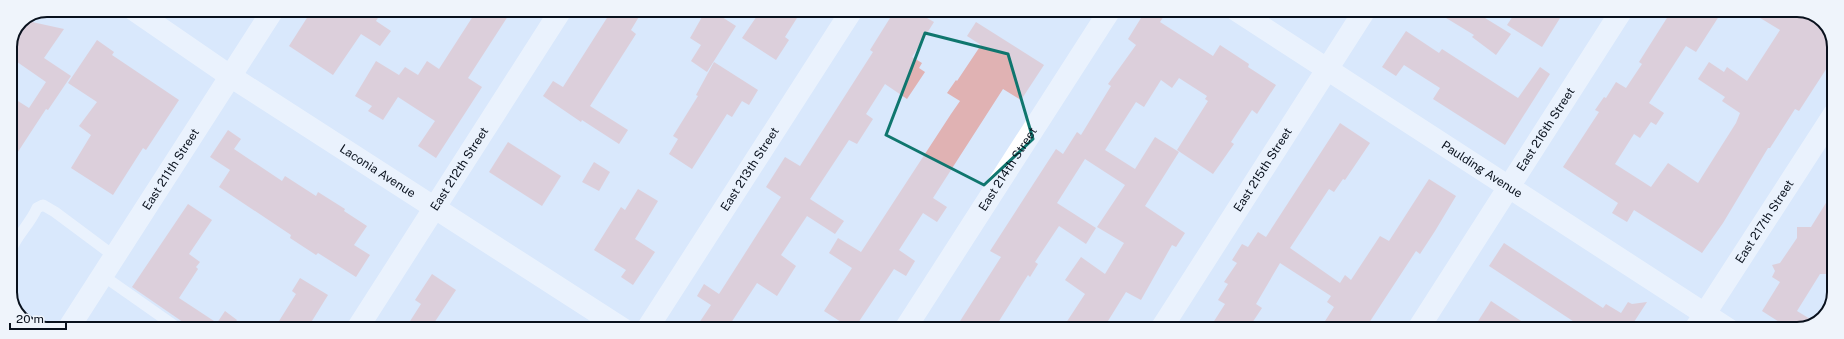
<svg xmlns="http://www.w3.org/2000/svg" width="1844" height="339" viewBox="0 0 1844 339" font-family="'Public Sans',sans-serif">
<rect width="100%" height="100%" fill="#d9e8fc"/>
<g fill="#e0b2b3">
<path d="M312 10H383L376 21 391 31 380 46 361 34 333 75 289 46Z"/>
<path d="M477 10H512L468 78 482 87 436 158 418 146 435 121 398 97 383 120 368 111 372 106 355 96 376 61 399 75 405 67 418 75 427 61 439 69Z"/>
<path d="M612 10H643L631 30 636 34 590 106 628 130 619 144 582 120 581 122 543 96 553 81 563 87Z"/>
<path d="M706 10H711L736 26 707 72 691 61 701 45 690 38Z"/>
<path d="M761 10H802L785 37 789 40 776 60 742 38Z"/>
<path d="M895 10H932L927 18 934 22 912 57 922 63 919 68 925 72 907 99 885 84 866 114 873 119 857 144 849 140 810 199 844 221 835 234 807 216 781 255 796 266 777 296 757 283 727 329H695L711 305 697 296 704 284 719 294 781 197 766 187 785 157 800 166 873 52 870 50Z"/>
<path d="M1146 10H1168L1160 22 1213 56 1220 45 1249 64 1248 67 1276 85 1257 114 1252 110 1231 142 1234 144 1213 174 1177 150 1208 101 1205 99 1207 96 1179 78 1172 88 1161 80 1144 107 1136 102 1105 150 1135 169 1155 137 1179 152 1145 206 1185 233 1176 247 1172 245 1141 300 1126 292 1103 329H1062L1085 294 1065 280 1081 257 1105 274 1124 243 1097 227 1125 185 1085 159 1057 203 1096 228 1086 244 1059 226 1035 262 1038 264 1030 277 1028 275 994 329H955L1001 257 990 251 1056 149 1063 154 1077 132 1081 135 1111 86 1108 84 1136 45 1128 39Z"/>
<path d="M1433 10H1472L1511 34 1496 55 1472 37 1474 35Z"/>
<path d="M1517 10H1565L1542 47 1507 25Z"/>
<path d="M1672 10H1723L1696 52 1686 46 1649 103 1664 113 1656 125 1651 122 1640 138 1634 134 1615 164 1651 187 1668 163 1698 183 1736 123 1740 113 1722 101 1725 97 1698 79 1709 62 1724 72 1727 67 1747 81 1780 30 1747 10H1802L1823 21 1834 43V57L1799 111 1795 109 1770 148H1768L1723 223 1702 253 1634 210 1627 222 1612 213 1618 203 1563 167 1599 112 1595 110 1604 97 1606 98 1616 82 1626 88 1642 64 1639 62Z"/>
<path d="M23 20 64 29 44 58 71 76 48 110 46 109 10 164V96L29 108 46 82 10 57V48L21 21Z"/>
<path d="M976 22 1044 65 1021 100 1003 89 933 198 947 207 937 222 923 213 899 250 915 261 906 276 894 269 854 329H852L824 311 852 268 829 253 838 238 861 252 951 114 960 101 947 93 956 80 957 81 981 45 967 36Z"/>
<path d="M1406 31 1439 53 1442 49 1518 98 1540 67 1550 74 1505 145 1433 99 1440 88 1404 65 1396 76 1382 67Z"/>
<path d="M97 40 114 52 112 55 179 100 146 150 143 148 113 195 71 168 91 135 79 126 97 102 68 83Z"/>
<path d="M714 62 758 90 749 105 742 101 732 117 727 114 692 169 669 154 678 139 673 136 698 96 696 95Z"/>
<path d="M1340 123 1370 143 1345 180 1343 179 1334 192 1329 189 1290 248 1340 283 1345 275 1351 280 1380 236 1389 241 1429 179 1456 196 1435 231 1420 254 1416 251 1365 329H1320L1334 307 1327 302 1331 296 1280 263 1256 304 1262 308 1248 329H1209L1225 304 1218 300 1228 284 1224 282 1237 263 1232 260 1242 244 1248 247 1258 232 1266 237Z"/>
<path d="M228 130 241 139 234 149 282 181 285 176 316 196 318 192 345 209 344 211 367 226 354 245 370 255 356 277 318 253 316 255 290 238 291 235 219 187 230 170 210 157Z"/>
<path d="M508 142 561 176 542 206 489 172Z"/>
<path d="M594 162 610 172 599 191 582 182Z"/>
<path d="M638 189 658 201 635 239 655 252 633 285 621 277 626 270 594 250 621 207 625 210Z"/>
<path d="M1834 190V274H1820L1797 311 1815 322 1797 329H1790L1762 311 1780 282 1772 277 1775 271 1772 265 1780 263 1797 238V227H1811Z"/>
<path d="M188 204 212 220 189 254 200 262 196 267 198 269 179 298 217 323 225 311 237 320 231 329H193L132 287Z"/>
<path d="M1504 243 1603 308 1606 304 1621 313 1628 302 1632 304 1647 302 1634 322 1645 329H1585L1489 266Z"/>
<path d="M432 274 456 290 430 329H405L421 304 415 300Z"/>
<path d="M300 278 328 295 307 329H274L296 294 292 291Z"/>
<path d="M1491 301 1533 329H1473Z"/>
</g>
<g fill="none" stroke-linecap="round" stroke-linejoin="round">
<g stroke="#fff" stroke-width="11">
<path d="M10 252C17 235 30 224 37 208L43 205 55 212 114 256"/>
<path d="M102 275 179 329"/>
</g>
<g stroke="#fff" stroke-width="22">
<path id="s1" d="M1236 10 1728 329"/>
<path id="s2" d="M68 329 273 10"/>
<path id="s3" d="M357 329 561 10"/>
<path id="s4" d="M647 329 852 10"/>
<path id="s5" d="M905 329 1110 10"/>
<path id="s6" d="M1161 329 1365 10"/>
<path id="s7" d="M1418 329 1622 10"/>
<path id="s8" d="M1695 329 1834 114"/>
</g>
<path stroke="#fff" stroke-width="22" id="s9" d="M134 10 230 76 623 329"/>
</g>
<path d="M0 0H1844V339H0ZM925 33 1008 54 1033 139 984 185 886 135Z" fill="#d9e8fc" fill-opacity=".55" fill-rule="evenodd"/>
<path fill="none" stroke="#0f766e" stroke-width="3" stroke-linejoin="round" d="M925 33 1008 54 1033 139 984 185 886 135Z"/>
<g text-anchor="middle" stroke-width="4" stroke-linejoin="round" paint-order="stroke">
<g font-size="12" fill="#09111d" stroke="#eff4fb">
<text dy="4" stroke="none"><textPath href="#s7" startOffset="237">East 216th Street</textPath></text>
<text dy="4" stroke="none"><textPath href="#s2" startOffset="190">East 211th Street</textPath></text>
<text dy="4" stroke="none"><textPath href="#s4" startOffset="190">East 213th Street</textPath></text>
<text dy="4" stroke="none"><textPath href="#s3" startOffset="190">East 212th Street</textPath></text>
<text dy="4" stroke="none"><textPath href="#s5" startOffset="190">East 214th Street</textPath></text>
<text dy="4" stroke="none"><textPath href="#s6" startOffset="189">East 215th Street</textPath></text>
<text dy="4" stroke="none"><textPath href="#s1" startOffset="293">Paulding Avenue</textPath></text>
<text dy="4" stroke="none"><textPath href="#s9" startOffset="292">Laconia Avenue</textPath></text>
<text dy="4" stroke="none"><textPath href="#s8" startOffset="128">East 217th Street</textPath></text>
</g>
</g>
<path d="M0 0H1844V339H0ZM47 17H1797A30 30 0 0 1 1827 47V292A30 30 0 0 1 1797 322H47A30 30 0 0 1 17 292V47A30 30 0 0 1 47 17Z" fill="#eff4fb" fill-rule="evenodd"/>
<path fill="none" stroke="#09111d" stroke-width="2" d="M47 17H1797A30 30 0 0 1 1827 47V292A30 30 0 0 1 1797 322H47A30 30 0 0 1 17 292V47A30 30 0 0 1 47 17Z"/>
<path d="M10 323v6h56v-6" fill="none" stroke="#09111d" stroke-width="2"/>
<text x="16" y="323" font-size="12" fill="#09111d" stroke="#eff4fb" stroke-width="3" paint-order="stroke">20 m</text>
</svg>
